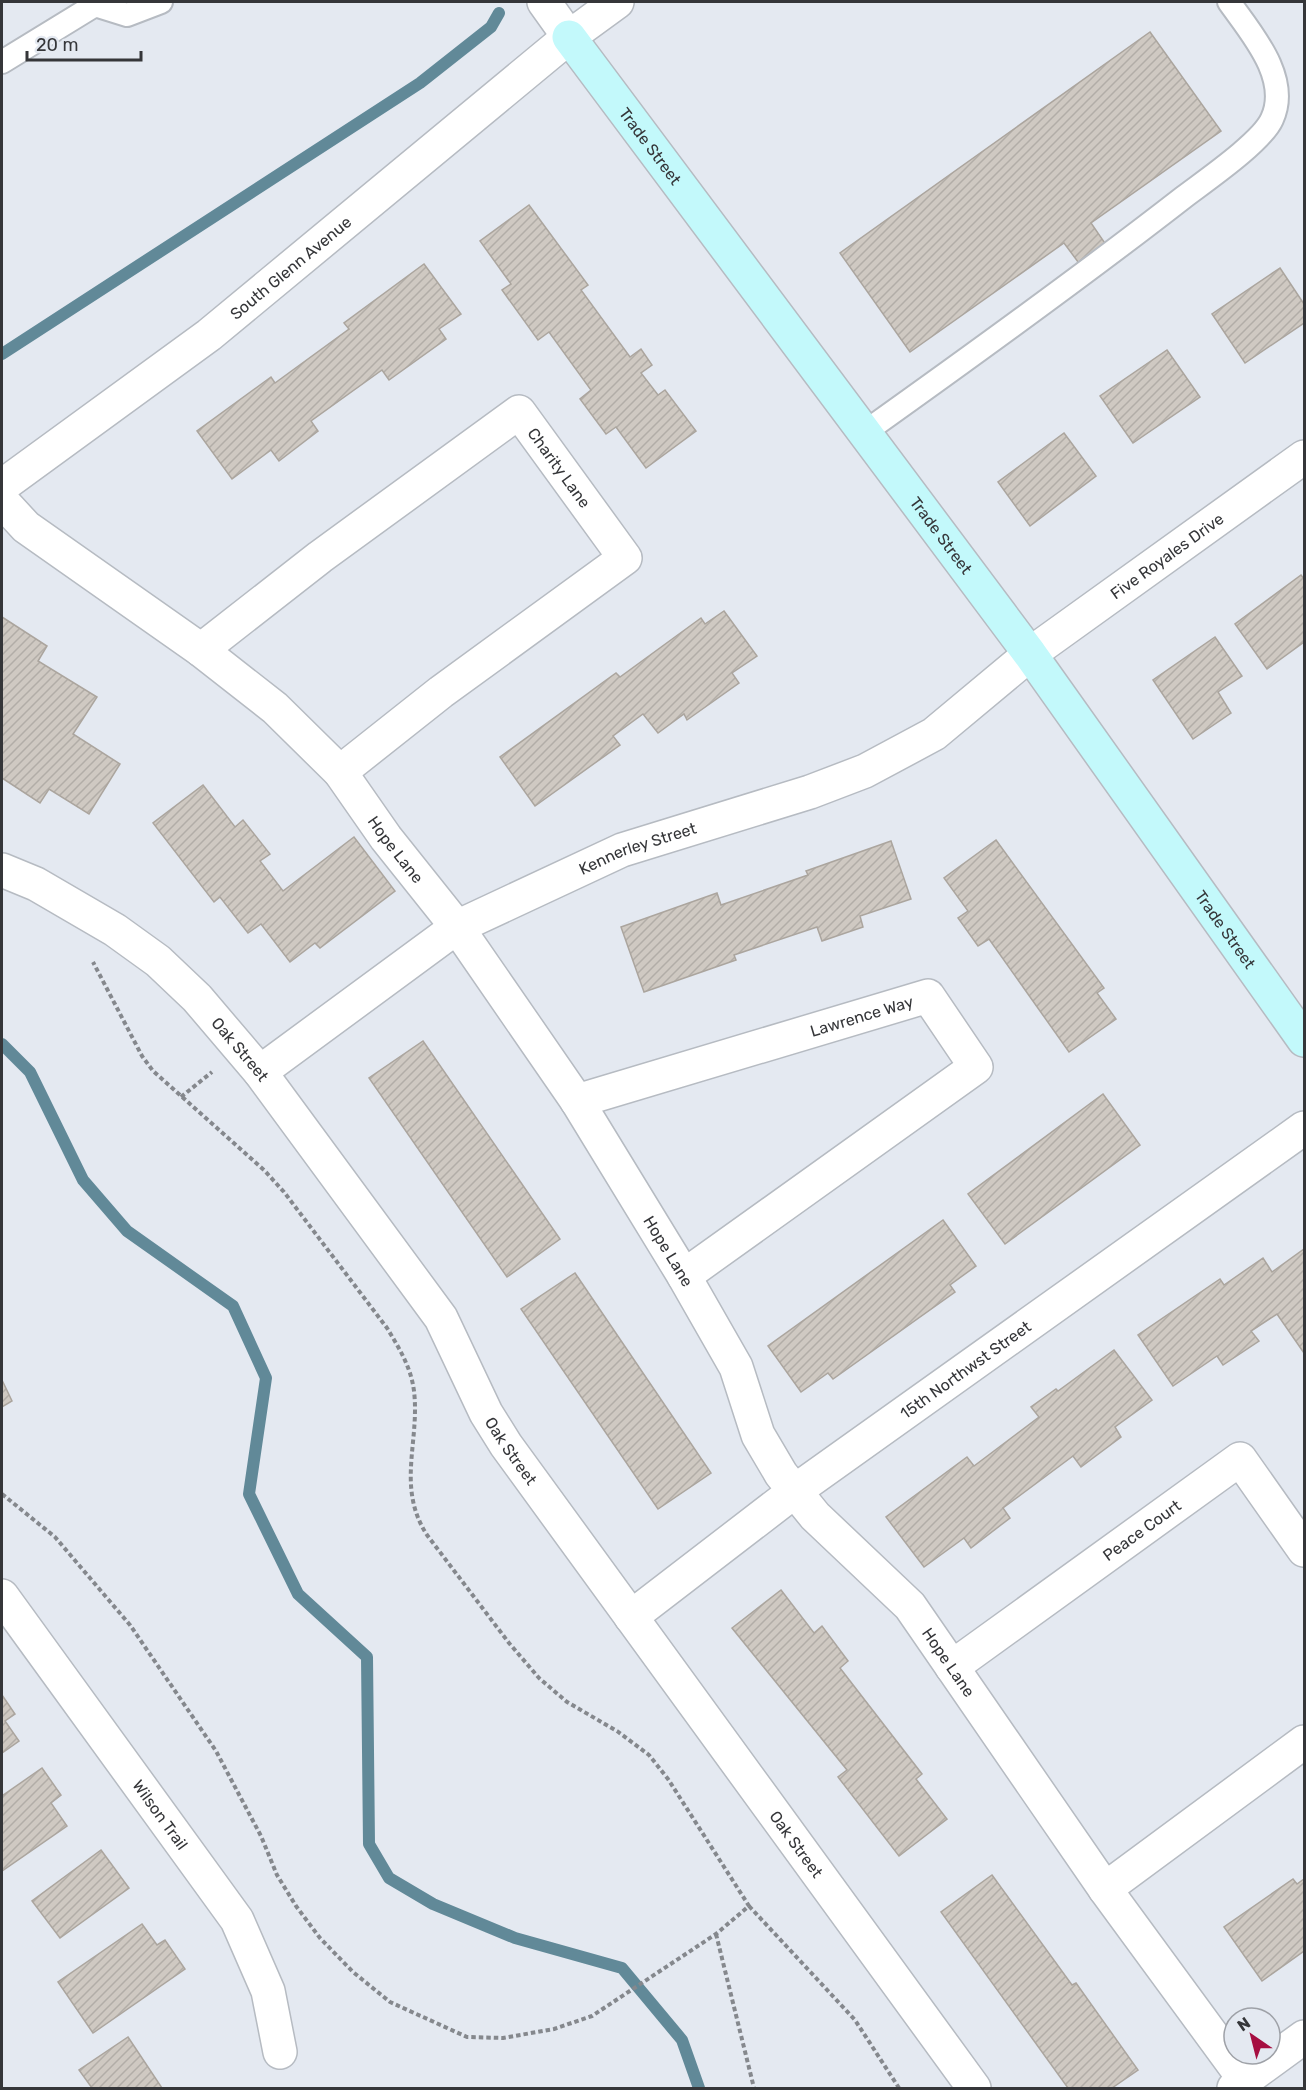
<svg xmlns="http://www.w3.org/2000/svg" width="1306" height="2090" viewBox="0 0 1306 2090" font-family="Rubik,sans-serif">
<defs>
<pattern id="building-hatch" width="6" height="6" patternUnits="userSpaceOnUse" patternTransform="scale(1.5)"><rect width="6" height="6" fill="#cfc9c2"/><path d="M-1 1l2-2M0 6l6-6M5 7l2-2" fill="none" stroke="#b2ada7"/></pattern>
</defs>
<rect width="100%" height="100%" fill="#e4e9f1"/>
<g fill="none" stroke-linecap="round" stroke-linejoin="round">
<g stroke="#618998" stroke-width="12">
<path d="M2 354 420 83 491 27 499 13"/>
<path d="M2 1044 30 1072 83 1180 127 1231 233 1306 266 1378 249 1494 298 1594 367 1657 369 1844 389 1878 433 1904 515 1938 622 1968 682 2040 699 2088"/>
</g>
</g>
<g fill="url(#building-hatch)" stroke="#aba59e" stroke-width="1.5">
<path d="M1150 32 1221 131 1091 223 1111 252 1084 270 1064 243 910 352 840 253Z"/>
<path d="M529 205 588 285 581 290 630 357 641 349 652 365 641 373 658 395 665 390 696 431 646 468 616 427 606 434 580 399 591 390 549 332 538 340 502 290 511 284 480 241Z"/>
<path d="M424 264 461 314 439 329 446 339 389 380 382 370 311 421 318 431 279 461 271 450 232 479 197 431 271 377 275 383 349 329 344 323Z"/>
<path d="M1280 268 1304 304V323L1245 363 1212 314Z"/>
<path d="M1167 350 1200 397 1133 443 1100 396Z"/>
<path d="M1064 433 1096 476 1030 526 998 482Z"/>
<path d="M1301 575 1304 579V642L1267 669 1235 624Z"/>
<path d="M724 611 757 656 732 673 739 683 687 720 684 714 658 733 643 714 613 736 620 745 535 806 500 757 616 673 620 677 701 618 705 624Z"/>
<path d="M2 617 47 646 38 661 97 697 73 734 120 764 89 814 49 789 40 803 2 778Z"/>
<path d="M1215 637 1242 676 1218 692 1231 713 1193 739 1153 680Z"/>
<path d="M203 785 235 827 243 820 270 854 260 861 283 891 354 837 395 891 320 948 315 943 290 962 261 924 248 933 220 897 214 902 153 823Z"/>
<path d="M996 840 1104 988 1097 993 1116 1019 1069 1052 989 939 978 946 958 918 968 911 944 878Z"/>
<path d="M891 841 911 899 860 916 863 927 822 941 817 927 734 955 736 960 644 992 621 927 717 893 721 905 808 875 806 871Z"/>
<path d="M423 1041 560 1239 507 1277 369 1078Z"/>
<path d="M1103 1094 1140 1145 1005 1244 968 1194Z"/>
<path d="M943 1220 976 1266 950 1285 955 1292 833 1379 828 1373 801 1392 768 1346Z"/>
<path d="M1304 1249V1353L1277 1314 1251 1331 1259 1341 1223 1365 1217 1356 1173 1386 1138 1335 1220 1279 1224 1285 1263 1258 1272 1272Z"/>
<path d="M575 1273 711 1473 658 1509 521 1309Z"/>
<path d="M1114 1350 1152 1400 1115 1427 1121 1437 1081 1467 1073 1456 1003 1508 1010 1518 971 1548 964 1538 924 1567 886 1517 967 1457 974 1466 1039 1417 1031 1407 1056 1389 1058 1391Z"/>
<path d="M2 1380 12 1401 2 1407Z"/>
<path d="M781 1590 814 1633 822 1626 848 1661 840 1668 922 1774 916 1779 947 1819 899 1856 838 1777 847 1770 732 1628Z"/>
<path d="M2 1695 15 1714 5 1721 19 1741 2 1753Z"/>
<path d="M42 1768 61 1795 51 1803 67 1826 2 1871V1796Z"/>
<path d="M101 1850 129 1888 60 1938 32 1901Z"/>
<path d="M992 1875 1072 1985 1076 1983 1138 2070 1112 2088H1068L941 1912Z"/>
<path d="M1293 1879 1297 1884 1304 1879V1951L1262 1981 1224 1927Z"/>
<path d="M142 1924 157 1945 165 1940 185 1969 93 2033 58 1982Z"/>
<path d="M128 2037 162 2088H92L79 2070Z"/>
</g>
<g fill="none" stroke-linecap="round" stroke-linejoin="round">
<defs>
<g id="lane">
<path d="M2 62 95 5 127 15 161 2"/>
<path d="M865 432C973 355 1080 278 1184 197 1205 181 1262 142 1272 119 1291 78 1251 33 1229 2"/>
</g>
<g id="street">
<path d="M544 2 569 37"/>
<path id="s1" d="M2 486 209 335 569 37 617 2"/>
<path id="s2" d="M2 501 26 527 201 650 275 708 340 772 386 838 457 927 577 1101 684 1276 736 1367 758 1435 781 1474 815 1516 910 1606 1105 1889 1245 2080"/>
<path id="s3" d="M201 650 320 557 519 412 625 558 441 692 340 772"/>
<path id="s4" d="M2 870 36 884 115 930 158 961 197 998 260 1072 441 1318 486 1413 506 1445 974 2088"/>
<path id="s5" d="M260 1072 457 927 622 850 810 792 865 771 934 734 1030 654 1304 457"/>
<path id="s6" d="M577 1101 928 996 976 1067 684 1276"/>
<path id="s7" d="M2 1596 237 1920 268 1991 280 2052"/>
<path id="s8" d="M631 1617 795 1491 1304 1128"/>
<path id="s9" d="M952 1667 1240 1459 1304 1550"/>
<path d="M1105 1889 1304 1742"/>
<path d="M1234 2088 1304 2037"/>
</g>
<g id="secondary">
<path id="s10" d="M569 37 1030 654 1304 1040"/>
</g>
</defs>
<use href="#lane" stroke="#b6bbc2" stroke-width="26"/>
<use href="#street" stroke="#b6bbc2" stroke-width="36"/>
<use href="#secondary" stroke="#b6bbc2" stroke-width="36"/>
<g stroke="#85888d" stroke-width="4" stroke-dasharray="4.5 3" stroke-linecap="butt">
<path d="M181 1097 212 1072"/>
<path d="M2 1494 55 1537 130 1625 216 1751 261 1836 277 1875 296 1906 320 1938 353 1972 390 2002 467 2037 503 2038 554 2029 592 2016 716 1934 749 1906 668 1779 649 1755 617 1731 567 1702 539 1678 509 1643 427 1535C396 1487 420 1442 414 1391 411 1367 399 1348 387 1328L284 1192 264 1170 153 1071 142 1056 93 962"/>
<path d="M749 1906 855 2020 899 2088"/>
<path d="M716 1934 754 2088"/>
</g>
<use href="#lane" stroke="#fff" stroke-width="22"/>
<use href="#street" stroke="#fff" stroke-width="33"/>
<use href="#secondary" stroke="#c3f9fb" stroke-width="33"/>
</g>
<g text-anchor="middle" stroke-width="4.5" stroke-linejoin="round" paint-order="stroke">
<g font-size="16" fill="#353639" stroke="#e4e9f1">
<text dy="6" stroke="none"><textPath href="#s10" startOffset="136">Trade Street</textPath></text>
<text dy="6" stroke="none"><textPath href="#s1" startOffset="362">South Glenn Avenue</textPath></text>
<text dy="6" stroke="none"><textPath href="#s3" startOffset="466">Charity Lane</textPath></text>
<text dy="6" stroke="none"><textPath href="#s10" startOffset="622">Trade Street</textPath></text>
<text dy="6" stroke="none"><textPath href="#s5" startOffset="1054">Five Royales Drive</textPath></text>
<text dy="6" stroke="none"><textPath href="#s2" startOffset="530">Hope Lane</textPath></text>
<text dy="6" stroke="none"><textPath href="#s5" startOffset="442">Kennerley Street</textPath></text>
<text dy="6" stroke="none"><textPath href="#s10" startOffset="1108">Trade Street</textPath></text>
<text dy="6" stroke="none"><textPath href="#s6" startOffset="297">Lawrence Way</textPath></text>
<text dy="6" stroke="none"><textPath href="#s4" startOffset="302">Oak Street</textPath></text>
<text dy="6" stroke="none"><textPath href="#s2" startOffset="1016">Hope Lane</textPath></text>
<text dy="6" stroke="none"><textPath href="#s8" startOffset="416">15th Northwst Street</textPath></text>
<text dy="6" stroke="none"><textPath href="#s4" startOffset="788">Oak Street</textPath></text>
<text dy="6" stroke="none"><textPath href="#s9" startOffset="234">Peace Court</textPath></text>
<text dy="6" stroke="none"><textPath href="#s2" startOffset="1520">Hope Lane</textPath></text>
<text dy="6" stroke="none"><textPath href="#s7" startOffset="270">Wilson Trail</textPath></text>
<text dy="6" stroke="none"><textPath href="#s4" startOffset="1274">Oak Street</textPath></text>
</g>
</g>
<rect width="1306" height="2090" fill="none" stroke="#353639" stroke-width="6"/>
<g transform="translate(1252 2036) rotate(325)"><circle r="28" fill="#e4e9f1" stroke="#9ea1a7" stroke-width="1.5"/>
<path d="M0-4.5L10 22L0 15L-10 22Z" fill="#a60e41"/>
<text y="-9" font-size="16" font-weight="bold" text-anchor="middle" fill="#353639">N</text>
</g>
<path d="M27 51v9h114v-9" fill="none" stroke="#353639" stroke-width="3"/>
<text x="36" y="51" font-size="18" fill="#353639" stroke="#e4e9f1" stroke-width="4.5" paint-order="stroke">20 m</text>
</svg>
